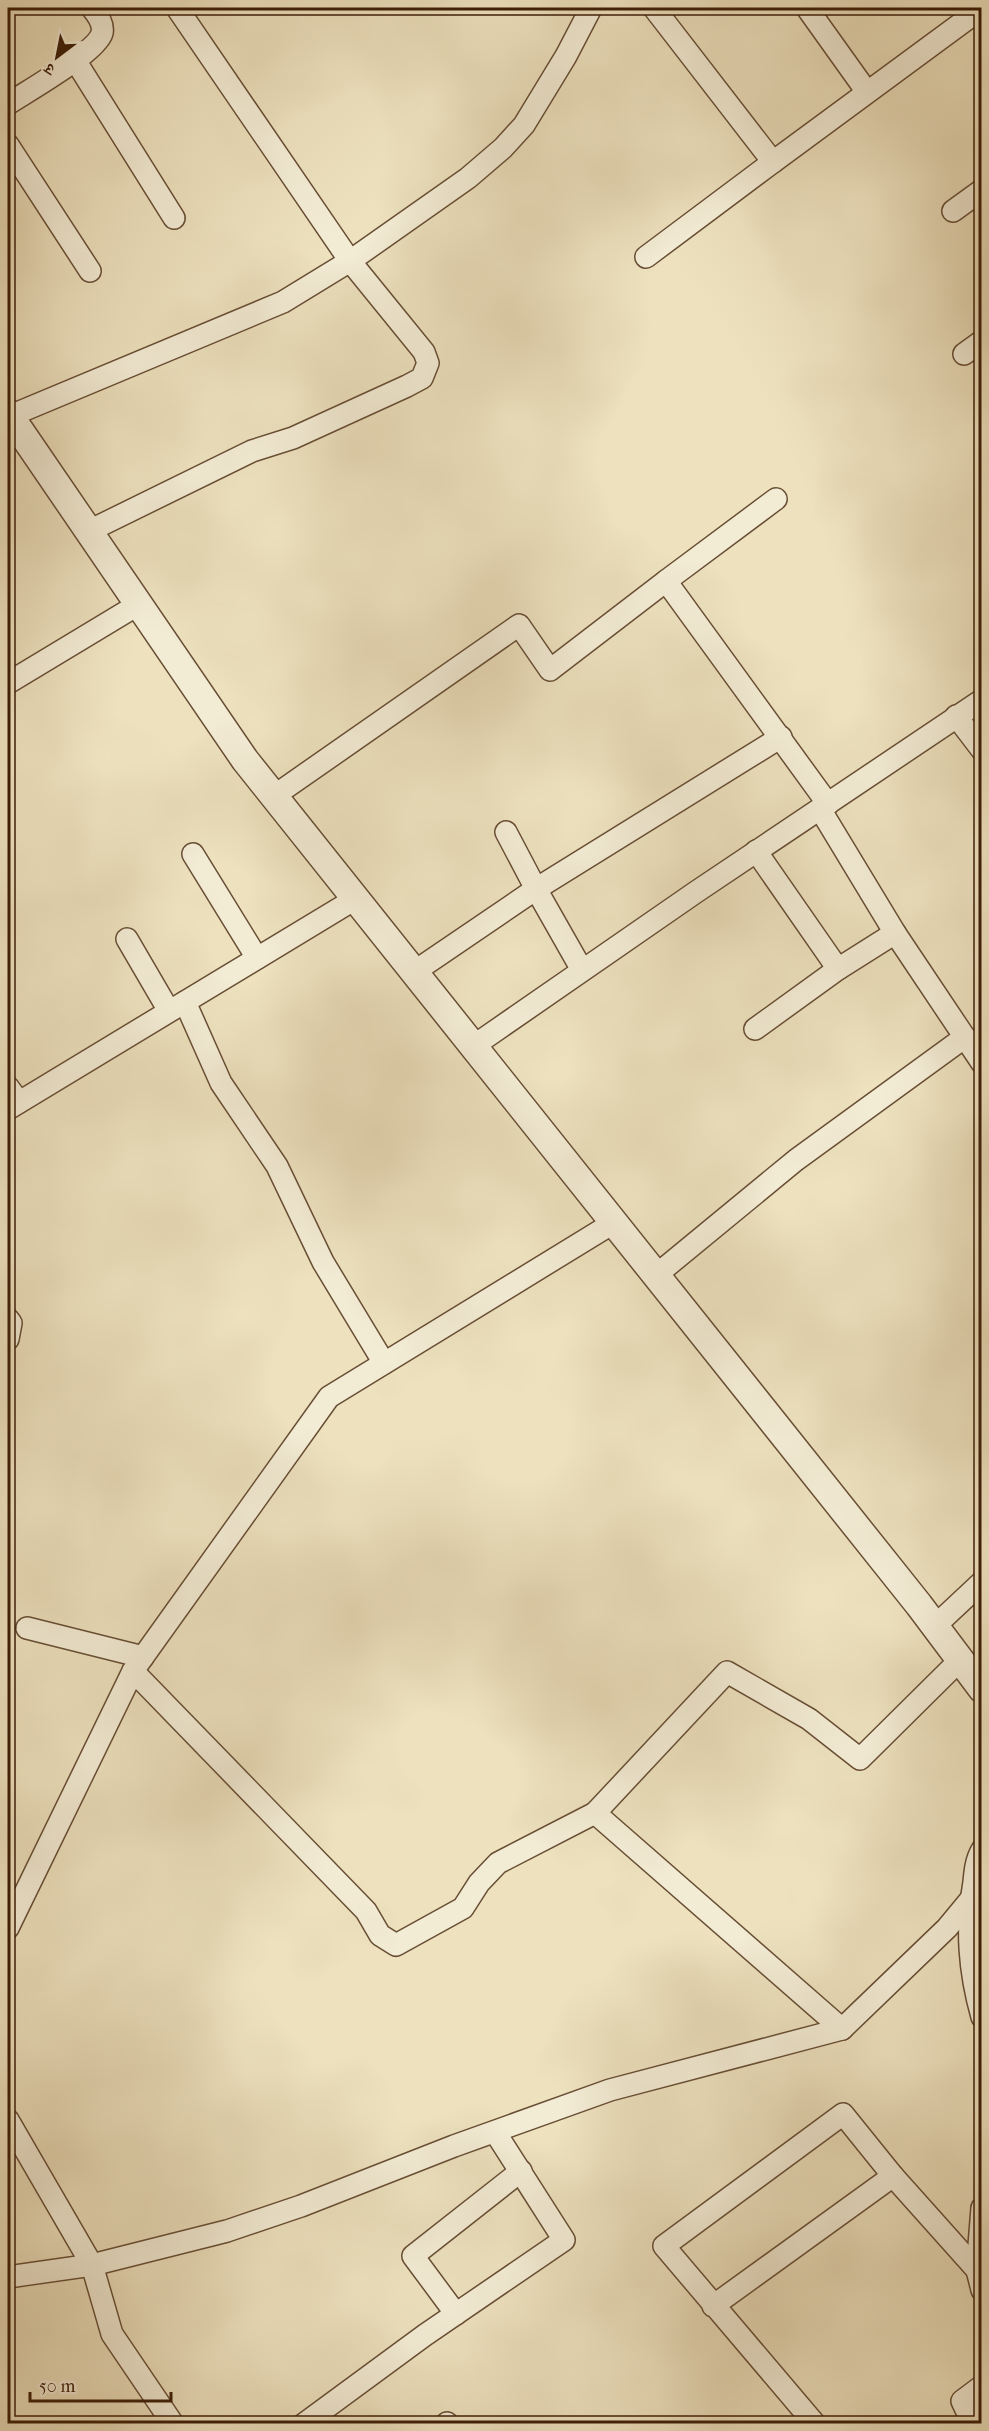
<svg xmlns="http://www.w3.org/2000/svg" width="989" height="2431" viewBox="0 0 989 2431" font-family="'IM FELL French Canon','Noto Serif Devanagari',serif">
<rect width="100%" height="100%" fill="#ede1be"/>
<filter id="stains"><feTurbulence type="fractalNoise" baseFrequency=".00333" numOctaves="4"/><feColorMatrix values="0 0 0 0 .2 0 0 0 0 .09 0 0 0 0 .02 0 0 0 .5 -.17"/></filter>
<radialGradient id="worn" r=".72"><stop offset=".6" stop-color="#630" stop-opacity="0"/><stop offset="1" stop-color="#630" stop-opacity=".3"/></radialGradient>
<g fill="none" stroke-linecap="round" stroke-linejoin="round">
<defs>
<g id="minor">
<path d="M654 8 773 162 982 8"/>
<path d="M807 8 867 92"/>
<path d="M75 60 174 218"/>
<path d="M8 104C26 92 97 52 102 33 104 24 97 14 92 8"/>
<path d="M8 145 90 271"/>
<path d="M953 211 982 190"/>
<path d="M646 257 773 162"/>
<path d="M964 354 982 341"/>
<path d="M10 416 283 302 350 261 468 178 503 148 524 125 566 56 591 8"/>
<path d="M776 499 666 581 828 804"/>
<path d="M89 531 252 451 293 438 407 386 422 378 428 363 424 352 350 261 177 8"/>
<path d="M8 683 139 604"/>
<path d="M956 716 982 750"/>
<path d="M274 796 519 625 550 670 666 581"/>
<path d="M820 809 895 933 982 1063"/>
<path d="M756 851 838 969"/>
<path d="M193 854 257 958"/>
<path d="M127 939 169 1011"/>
<path d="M582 970 536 889 781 737"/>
<path d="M414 972 536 889 506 832"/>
<path d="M185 1002 221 1083 277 1166 323 1262 384 1363"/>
<path d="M755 1029 838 969 895 933"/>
<path d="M472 1047 696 892 982 700"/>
<path d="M8 1087 19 1102"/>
<path d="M8 1109 355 899"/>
<path d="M655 1276 796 1160 965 1037"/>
<path d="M8 1319 11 1323 8 1339"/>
<path d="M935 1626 982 1582"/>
<path d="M27 1628 143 1657"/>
<path d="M133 1671 366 1911 380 1935 396 1945 463 1908 479 1883 498 1863 595 1813 842 2029"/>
<path d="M595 1813 727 1672 809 1719 860 1759 960 1660"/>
<path d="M982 1850C976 1860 975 1871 974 1882 966 1929 969 1971 982 2017"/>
<path d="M8 1928 133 1671 329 1397 613 1223"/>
<path d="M8 2120 92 2265 8 2277"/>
<path d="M893 2176 977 2270"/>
<path d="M982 2208 977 2270 982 2290"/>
<path d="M713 2306 893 2176 843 2114 664 2246 815 2424"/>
<path d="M456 2314 413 2256 521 2171"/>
<path d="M447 2423V2424"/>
<path d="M173 2424 112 2334 92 2265 227 2231 301 2206 454 2146 610 2090 842 2029 947 1928 971 1899"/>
<path d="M304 2424 425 2335 564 2240 495 2132"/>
<path d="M969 2424 971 2420 962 2401 982 2386"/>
</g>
<path id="tertiary" d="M8 413 245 760 919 1605 982 1689"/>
</defs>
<use href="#minor" stroke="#684e35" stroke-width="24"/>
<use href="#tertiary" stroke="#684e35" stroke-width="30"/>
<use href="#minor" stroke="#f3ecd5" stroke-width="21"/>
<use href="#tertiary" stroke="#f3ecd5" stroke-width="27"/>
</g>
<rect width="989" height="2431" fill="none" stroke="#ede1be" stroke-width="30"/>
<rect x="9" y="9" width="971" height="2413" fill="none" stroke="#3c1d07" stroke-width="3"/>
<rect x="15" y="15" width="959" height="2401" fill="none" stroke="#3c1d07" stroke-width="1.5"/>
<g transform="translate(57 57) rotate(212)" stroke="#f3ecd5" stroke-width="4.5" paint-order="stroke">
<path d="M0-4.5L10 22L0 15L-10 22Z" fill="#3c1d07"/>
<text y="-9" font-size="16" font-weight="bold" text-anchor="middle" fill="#3c1d07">उ</text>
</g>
<path d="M30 2392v9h141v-9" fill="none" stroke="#3c1d07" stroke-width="3"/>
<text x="39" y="2392" font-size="18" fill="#3c1d07" stroke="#f3ecd5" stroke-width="4.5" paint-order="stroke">50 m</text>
<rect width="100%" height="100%" filter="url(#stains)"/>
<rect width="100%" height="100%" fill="url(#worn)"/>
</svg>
